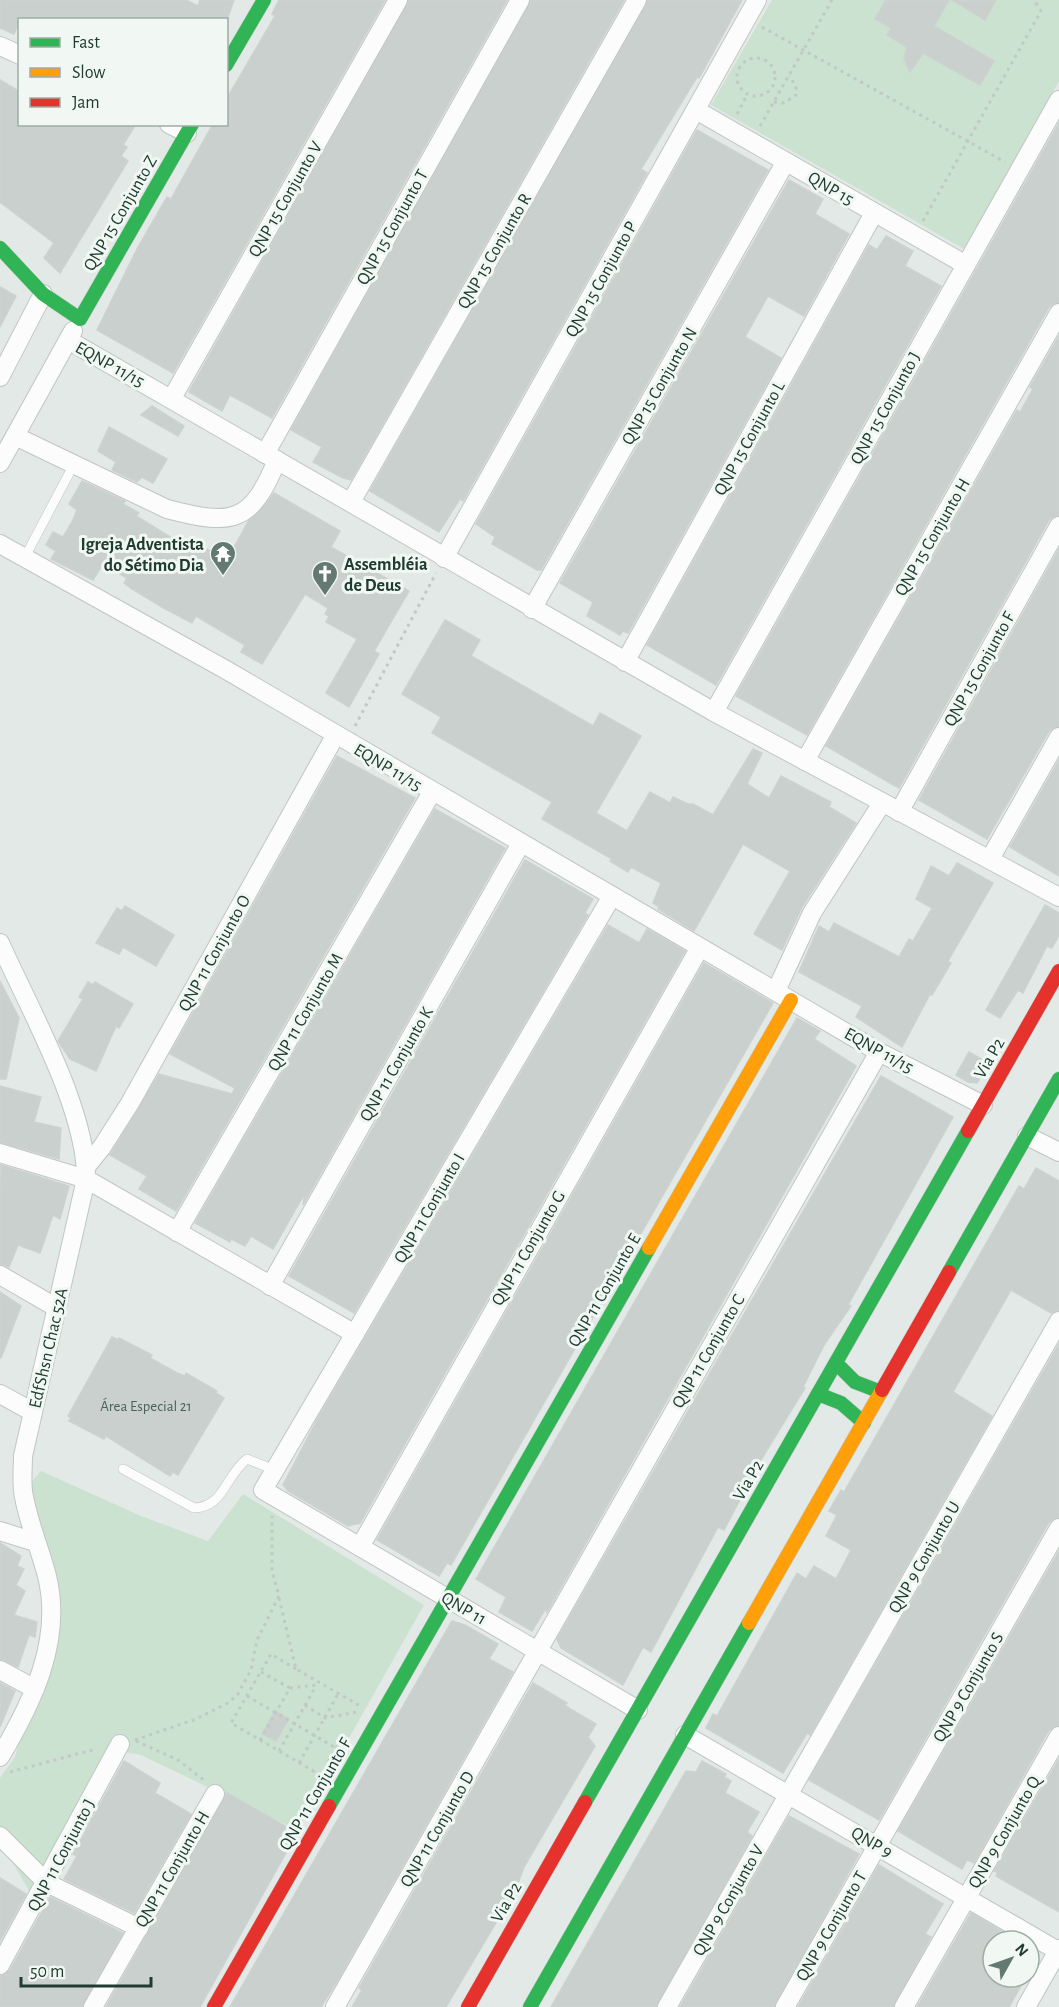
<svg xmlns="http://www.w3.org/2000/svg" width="1059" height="2007" viewBox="0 0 1059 2007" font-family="'Alegreya Sans',sans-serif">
<rect width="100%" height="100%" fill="#e3e9e6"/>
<g fill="#cbe2d0">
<path d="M772 0H1059V81L964 249 711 105Z"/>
<path d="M41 1471 141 1516 208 1541 243 1494 424 1605 297 1830 141 1755 109 1749 29 1891 11 1859 0 1848V1778L15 1757 48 1622 23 1492Z"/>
</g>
<g fill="#cad0cd" stroke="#ccd2cf" stroke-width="1.5">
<path d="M0 0H186L198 6 200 0H234L227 20H20L14 34 0 28Z"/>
<path d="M279 0H385L173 373 97 330 138 247 167 197 171 199 213 124H226V100L275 16 272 14Z"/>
<path d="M409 0H507L272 418 230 395 222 411 189 392 191 388Z"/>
<path d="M531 0H624L351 480 343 478 313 462 322 447 291 430Z"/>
<path d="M648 0H742L699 78 697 77 641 169 647 173 463 501 460 499 439 532 370 491Z"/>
<path d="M886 0H949L934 26 994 61 980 85 923 53 910 72 904 59 907 47 887 35 891 28 875 19Z"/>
<path d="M952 0H996L985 20Z"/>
<path d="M0 80 20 92V124H136L123 145 127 147 121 156 128 161 60 273 44 258 54 243 0 202Z"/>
<path d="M1059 123V302L1049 307 807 735 736 696Z"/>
<path d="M697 130 768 170 541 570H537L492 544 495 537 476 524Z"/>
<path d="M789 180 823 199 815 214 849 234 804 316 768 296 745 337 781 358 628 633 623 631 620 635 587 616 593 602 560 583Z"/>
<path d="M886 236 913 251 905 266 941 286 716 685 647 645 869 245 877 250Z"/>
<path d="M0 287 16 296 0 327Z"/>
<path d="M1059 336V515L1049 520 899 788 897 787 826 746 1017 410 1020 412 1033 389 1030 387Z"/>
<path d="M152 406 184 426 178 436 141 415Z"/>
<path d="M109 427 167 459 153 483 142 477 137 482 112 470 116 462 98 451Z"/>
<path d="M82 481 125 501 123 504 139 513 136 516 175 540 177 537 228 558 249 520 266 504 274 493 340 531 331 547 409 591 374 651 379 654 349 707 326 693 357 639 326 622 329 616 325 614 328 608 305 594 262 664 241 652 245 645 196 616 192 623 162 607 132 589 124 583 127 578 103 564 93 580 51 559 56 551 46 545 53 532 63 537 72 522 77 510 69 504Z"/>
<path d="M1059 549V726L1049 731 987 839 919 800Z"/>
<path d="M445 620 480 640 471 656 593 726 600 713 641 736 596 813 627 831 650 792 670 803 673 797 688 804H693L713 815 753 749 762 753 747 784 769 798 781 776 831 802 829 807 856 823 802 907 782 950 754 934 790 871 743 844 694 931 658 909 659 907 653 903 661 883 631 867 628 872 610 861 612 859 542 819 552 802 432 733 441 717 402 694Z"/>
<path d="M337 756 415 798 176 1211 139 1189 147 1176 110 1155 159 1074 232 1094 235 1088 170 1054Z"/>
<path d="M1059 760V876L1010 847Z"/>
<path d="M435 809 505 848 303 1205 305 1193 273 1249 251 1236 245 1246 231 1239 230 1242 195 1223Z"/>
<path d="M525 860 593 899 585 913 588 915 354 1313 289 1276Z"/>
<path d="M957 863 993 883 948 961 951 963 932 995 930 994 902 1047 856 1017 862 1006 799 972 819 926 829 932 834 923 899 957 909 939 913 941 932 908 916 899 931 866 949 876Z"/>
<path d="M1045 905 1059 913V935L1052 948 1047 946 1023 993 1018 990 1000 1018 986 1010Z"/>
<path d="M125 906 174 935 156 966 123 947 119 954 96 943 117 908 122 911Z"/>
<path d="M608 925 639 943 647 929 685 951 360 1523 348 1526 288 1491 283 1485 319 1416Z"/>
<path d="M704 963 773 1003 451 1565 447 1563 439 1576 377 1540Z"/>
<path d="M0 981 19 1018 6 1079H0Z"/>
<path d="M88 982 93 985 95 982 133 1004 119 1028 116 1026 96 1071 70 1059 58 1041 83 999 79 997Z"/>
<path d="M797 1018 820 1031 814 1039 856 1066 547 1612 546 1608 532 1631 499 1612 506 1597 476 1579Z"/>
<path d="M969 1052 988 1063 977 1083 968 1082 956 1075Z"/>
<path d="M881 1076 953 1117 848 1305 851 1306 824 1345 803 1387 805 1388 761 1460 724 1530 718 1527 651 1652 643 1647 623 1685 561 1648 557 1639Z"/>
<path d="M0 1086 41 1097 34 1122 61 1128 59 1159 0 1142Z"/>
<path d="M1 1165 69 1186 60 1219 53 1215 40 1253 18 1245 9 1267 0 1264Z"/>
<path d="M1036 1168 1059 1181V1310L1051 1313 1011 1290 953 1392 992 1416 810 1735 807 1733 783 1773 706 1728 713 1714 717 1716 797 1573 806 1579 814 1566 836 1579 851 1550 826 1536 837 1515 829 1511 841 1490 844 1492 1019 1186 1024 1189Z"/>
<path d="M0 1292 21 1306 1 1358H0Z"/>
<path d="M112 1337 118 1340 119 1338 152 1355 150 1358 177 1373 185 1376 186 1373 217 1391 216 1393 224 1398 178 1475 173 1472 170 1476 106 1436 104 1439 69 1421 71 1418 68 1416Z"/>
<path d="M1059 1344V1517L1049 1522 879 1820 809 1780Z"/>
<path d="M0 1543 21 1556 17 1566 24 1569 16 1585 25 1591 14 1615 37 1622 35 1637 29 1635 18 1667 0 1659Z"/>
<path d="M1059 1551V1725L1049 1730 974 1863 967 1860 962 1869 898 1831Z"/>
<path d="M452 1621 465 1625 498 1644 489 1659 513 1672 339 1978 321 2007H230Z"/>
<path d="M0 1683 15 1691 0 1727Z"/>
<path d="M533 1683 567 1703 565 1705 572 1710 596 1724 588 1737 595 1746 524 1867 516 1889 446 2007H352L362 1990 359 1988Z"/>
<path d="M275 1711 289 1719 276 1741 262 1734Z"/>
<path d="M1059 1759V1912L996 1876 998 1873 994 1871Z"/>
<path d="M124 1761 160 1783 155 1793 191 1814 134 1913 64 1879 77 1856 73 1854Z"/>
<path d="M702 1761 726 1774 724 1777 731 1781 725 1793 759 1812 747 1832 752 1836 656 2007H551L686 1771 696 1772Z"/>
<path d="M227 1793 289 1828 296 1835 200 2007H106Z"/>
<path d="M789 1816 859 1854 774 2007H680Z"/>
<path d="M879 1865 943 1904 925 1934 931 1937 893 2007H798Z"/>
<path d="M0 1878 26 1894 0 1941Z"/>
<path d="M50 1897 123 1933 82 2007H0V1976L10 1970Z"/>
<path d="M971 1913 1018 1941H993V1977H1026L1009 2007H917Z"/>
</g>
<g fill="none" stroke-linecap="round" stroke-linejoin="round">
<defs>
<g id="lane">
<path d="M25 557 73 466"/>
<path d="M123 1469 194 1508C224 1507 225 1476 247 1459L275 1470"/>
</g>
<g id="street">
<path d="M0 46 20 55"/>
<path d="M696 110 966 265"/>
<path d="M169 124 187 133"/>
<path d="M68 340 714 712 1059 897"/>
<path d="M0 377 43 294"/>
<path d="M172 398 398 0"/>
<path d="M15 436 167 509C232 526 251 524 277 460"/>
<path d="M265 454 520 0"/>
<path d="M0 463 73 331"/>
<path d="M351 502 637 0"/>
<path d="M0 544 228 671 879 1052 983 1105"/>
<path d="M444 558 757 0"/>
<path d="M532 609 785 163"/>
<path d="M625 662 874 213"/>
<path d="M714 712 1059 100"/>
<path d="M805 761 1059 313"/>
<path d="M899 812 1059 526"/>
<path d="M990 859 1059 737"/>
<path d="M612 896 263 1490 638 1710"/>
<path d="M0 943C29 1008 87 1110 86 1179L23 1456C23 1469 21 1484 24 1497 29 1524 40 1549 47 1576 63 1641 32 1703 0 1757"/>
<path d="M776 991 812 913 882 803"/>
<path d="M1027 1136 1059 1152"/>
<path d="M0 1153 86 1179 355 1334"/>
<path d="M86 1167 102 1147 130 1103 335 736"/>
<path d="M177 1232 432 792"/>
<path d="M0 1275 57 1308"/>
<path d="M270 1286 521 843"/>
<path d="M0 1394 33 1412"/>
<path d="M0 1531 35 1542"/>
<path d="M360 1547 699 949"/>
<path d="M0 1670 35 1689"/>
<path d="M685 1735 1058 1951"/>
<path d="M0 1836 47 1883 139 1928"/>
<path d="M0 1965 120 1744"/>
<path d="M93 2007 215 1794"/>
<path d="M335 2007 879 1052"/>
<path d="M667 2007 1059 1321"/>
<path d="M785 2007 1059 1528"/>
<path d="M904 2007 1059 1736"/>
<path d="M1026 2007 1059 1949"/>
</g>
<g id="fast">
<path d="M226 65 264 0"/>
<path d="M0 248 43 294 80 319 192 124"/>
<path d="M949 1272 1059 1079"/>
<path d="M836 1363 855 1382 881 1392"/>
<path d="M818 1394 841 1403 864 1423"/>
<path d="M585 1802 968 1131"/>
<path d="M329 1806 649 1248"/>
<path d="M530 2007 749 1623"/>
</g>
<g id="slow">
<path d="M649 1248 791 1000"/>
<path d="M749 1623 882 1390"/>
</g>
<g id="jam">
<path d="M968 1131 1059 971"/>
<path d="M882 1390 949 1272"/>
<path d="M214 2007 329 1806"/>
<path d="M468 2007 585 1802"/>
</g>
</defs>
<use href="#lane" stroke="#c0c6c3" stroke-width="10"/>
<use href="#street" stroke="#c0c6c3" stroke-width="20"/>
<use href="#fast" stroke="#bec7c3" stroke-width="15"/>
<use href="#slow" stroke="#bec7c3" stroke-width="15"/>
<use href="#jam" stroke="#bec7c3" stroke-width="15"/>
<g stroke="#c0c9c4" stroke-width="3" stroke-dasharray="3 4.5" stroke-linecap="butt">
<path d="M762 27 1005 162"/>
<circle cx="756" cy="77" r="19"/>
<path d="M774 102 784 103 796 95V86L789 76"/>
<path d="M737 114 747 95"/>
<path d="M760 126 832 0"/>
<path d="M923 221 1041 11 1036 3 1037 0"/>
<path d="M355 726 436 573"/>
<path d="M279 1598 296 1669 362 1707"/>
<path d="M296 1669 271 1654 231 1723 322 1776"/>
<path d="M261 1672 290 1688"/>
<path d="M247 1696 336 1748"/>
<path d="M305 1705 325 1718 357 1712"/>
<path d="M135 1740 196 1719 228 1703 238 1694 251 1670 257 1640 279 1596 272 1571V1516"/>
<path d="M260 1740 290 1688 316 1685"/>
<path d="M136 1741 178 1760 205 1781"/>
<path d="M279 1751 316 1686"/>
<path d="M328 1762 343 1737"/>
<path d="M299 1763 338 1694"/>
<path d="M10 1772 96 1749"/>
</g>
<use href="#lane" stroke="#fbfcfb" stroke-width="9"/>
<use href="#street" stroke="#fbfcfb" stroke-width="18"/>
<use href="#fast" stroke="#30b455" stroke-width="14"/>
<use href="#slow" stroke="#ff9f0a" stroke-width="14"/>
<use href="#jam" stroke="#e5322d" stroke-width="14"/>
</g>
<defs>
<symbol id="temple-pin" viewBox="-11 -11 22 30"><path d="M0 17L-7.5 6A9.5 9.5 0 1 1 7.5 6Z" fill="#647971" stroke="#f1f8f4"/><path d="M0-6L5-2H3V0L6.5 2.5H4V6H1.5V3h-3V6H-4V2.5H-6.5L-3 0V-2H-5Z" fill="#fff"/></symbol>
<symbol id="church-pin" viewBox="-11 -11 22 30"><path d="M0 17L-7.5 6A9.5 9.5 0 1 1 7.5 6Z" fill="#647971" stroke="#f1f8f4"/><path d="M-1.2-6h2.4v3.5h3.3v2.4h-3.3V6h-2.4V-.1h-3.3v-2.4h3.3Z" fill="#fff"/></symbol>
</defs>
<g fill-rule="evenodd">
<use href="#temple-pin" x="208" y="539" width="30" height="40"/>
<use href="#church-pin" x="310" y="559" width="30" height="40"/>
</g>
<g text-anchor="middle" stroke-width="6" stroke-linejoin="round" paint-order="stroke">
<g font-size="15" fill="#4b625a">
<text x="146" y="1411">Área Especial 21</text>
</g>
<g font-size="18" fill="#203c32" stroke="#f1f8f4">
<text transform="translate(831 188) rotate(30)" y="6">QNP 15</text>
<text transform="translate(285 199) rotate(-60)" y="6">QNP 15 Conjunto V</text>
<text transform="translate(120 213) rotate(-60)" y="6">QNP 15 Conjunto Z</text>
<text transform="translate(392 227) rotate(-61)" y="6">QNP 15 Conjunto T</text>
<text transform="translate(494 251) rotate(-60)" y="6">QNP 15 Conjunto R</text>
<text transform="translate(601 279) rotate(-61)" y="6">QNP 15 Conjunto P</text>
<text transform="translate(110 364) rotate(29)" y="6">EQNP 11/15</text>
<text transform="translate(659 386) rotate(-60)" y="6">QNP 15 Conjunto N</text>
<text transform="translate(885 408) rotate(-61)" y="6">QNP 15 Conjunto J</text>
<text transform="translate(749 438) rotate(-61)" y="6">QNP 15 Conjunto L</text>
<text transform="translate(932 537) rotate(-60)" y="6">QNP 15 Conjunto H</text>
<text transform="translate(979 669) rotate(-61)" y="6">QNP 15 Conjunto F</text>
<text transform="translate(388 767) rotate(31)" y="6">EQNP 11/15</text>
<text transform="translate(214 953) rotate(-61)" y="6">QNP 11 Conjunto O</text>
<text transform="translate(305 1012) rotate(-60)" y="6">QNP 11 Conjunto M</text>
<text transform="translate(879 1050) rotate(29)" y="6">EQNP 11/15</text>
<text transform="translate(989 1058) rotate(-60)" y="6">Via P2</text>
<text transform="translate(396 1064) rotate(-60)" y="6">QNP 11 Conjunto K</text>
<text transform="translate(429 1208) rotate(-60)" y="6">QNP 11 Conjunto I</text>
<text transform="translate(528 1248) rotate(-60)" y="6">QNP 11 Conjunto G</text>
<text transform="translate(604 1290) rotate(-60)" y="6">QNP 11 Conjunto E</text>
<text transform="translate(48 1348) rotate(-77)" y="6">EdfShsn Chac 52A</text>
<text transform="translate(708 1351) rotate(-60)" y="6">QNP 11 Conjunto C</text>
<text transform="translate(748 1480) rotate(-60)" y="6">Via P2</text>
<text transform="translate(924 1557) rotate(-60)" y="6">QNP 9 Conjunto U</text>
<text transform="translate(464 1608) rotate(30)" y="6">QNP 11</text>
<text transform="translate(968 1687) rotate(-60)" y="6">QNP 9 Conjunto S</text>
<text transform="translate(315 1794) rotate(-60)" y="6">QNP 11 Conjunto F</text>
<text transform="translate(437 1829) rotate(-60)" y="6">QNP 11 Conjunto D</text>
<text transform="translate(1004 1832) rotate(-60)" y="6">QNP 9 Conjunto Q</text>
<text transform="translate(872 1842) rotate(30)" y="6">QNP 9</text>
<text transform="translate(61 1855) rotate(-62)" y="6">QNP 11 Conjunto J</text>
<text transform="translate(172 1869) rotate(-60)" y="6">QNP 11 Conjunto H</text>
<text transform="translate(728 1900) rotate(-60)" y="6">QNP 9 Conjunto V</text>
<text transform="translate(506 1902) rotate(-60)" y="6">Via P2</text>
<text transform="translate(831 1926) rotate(-60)" y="6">QNP 9 Conjunto T</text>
</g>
<g font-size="18" font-weight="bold" fill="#203c32" stroke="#f1f8f4" text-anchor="end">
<text x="204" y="550">Igreja Adventista<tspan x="204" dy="21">do Sétimo Dia</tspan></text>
<text x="344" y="570" text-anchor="start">Assembléia<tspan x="344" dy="21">de Deus</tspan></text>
</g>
</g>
<rect x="18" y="18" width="210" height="108" fill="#f1f8f4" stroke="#9dada6" stroke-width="1.5"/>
<rect x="30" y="38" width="30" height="9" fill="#30b455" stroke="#9dada6" stroke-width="1.5"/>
<text x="72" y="48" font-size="18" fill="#203c32">Fast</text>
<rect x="30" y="68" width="30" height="9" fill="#ff9f0a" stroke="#9dada6" stroke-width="1.5"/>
<text x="72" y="78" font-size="18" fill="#203c32">Slow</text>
<rect x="30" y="98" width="30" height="9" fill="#e5322d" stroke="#9dada6" stroke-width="1.5"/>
<text x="72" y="108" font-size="18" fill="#203c32">Jam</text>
<g transform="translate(1011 1959) rotate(50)"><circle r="28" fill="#f1f8f4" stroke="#9dada6" stroke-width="1.5"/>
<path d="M0-4.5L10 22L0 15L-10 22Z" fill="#647971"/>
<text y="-9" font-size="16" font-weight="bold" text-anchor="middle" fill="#203c32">N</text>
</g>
<path d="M21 1977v9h130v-9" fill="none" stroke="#203c32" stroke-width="3"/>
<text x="30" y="1977" font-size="18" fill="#203c32" stroke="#f1f8f4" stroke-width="4.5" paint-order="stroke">50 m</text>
</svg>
